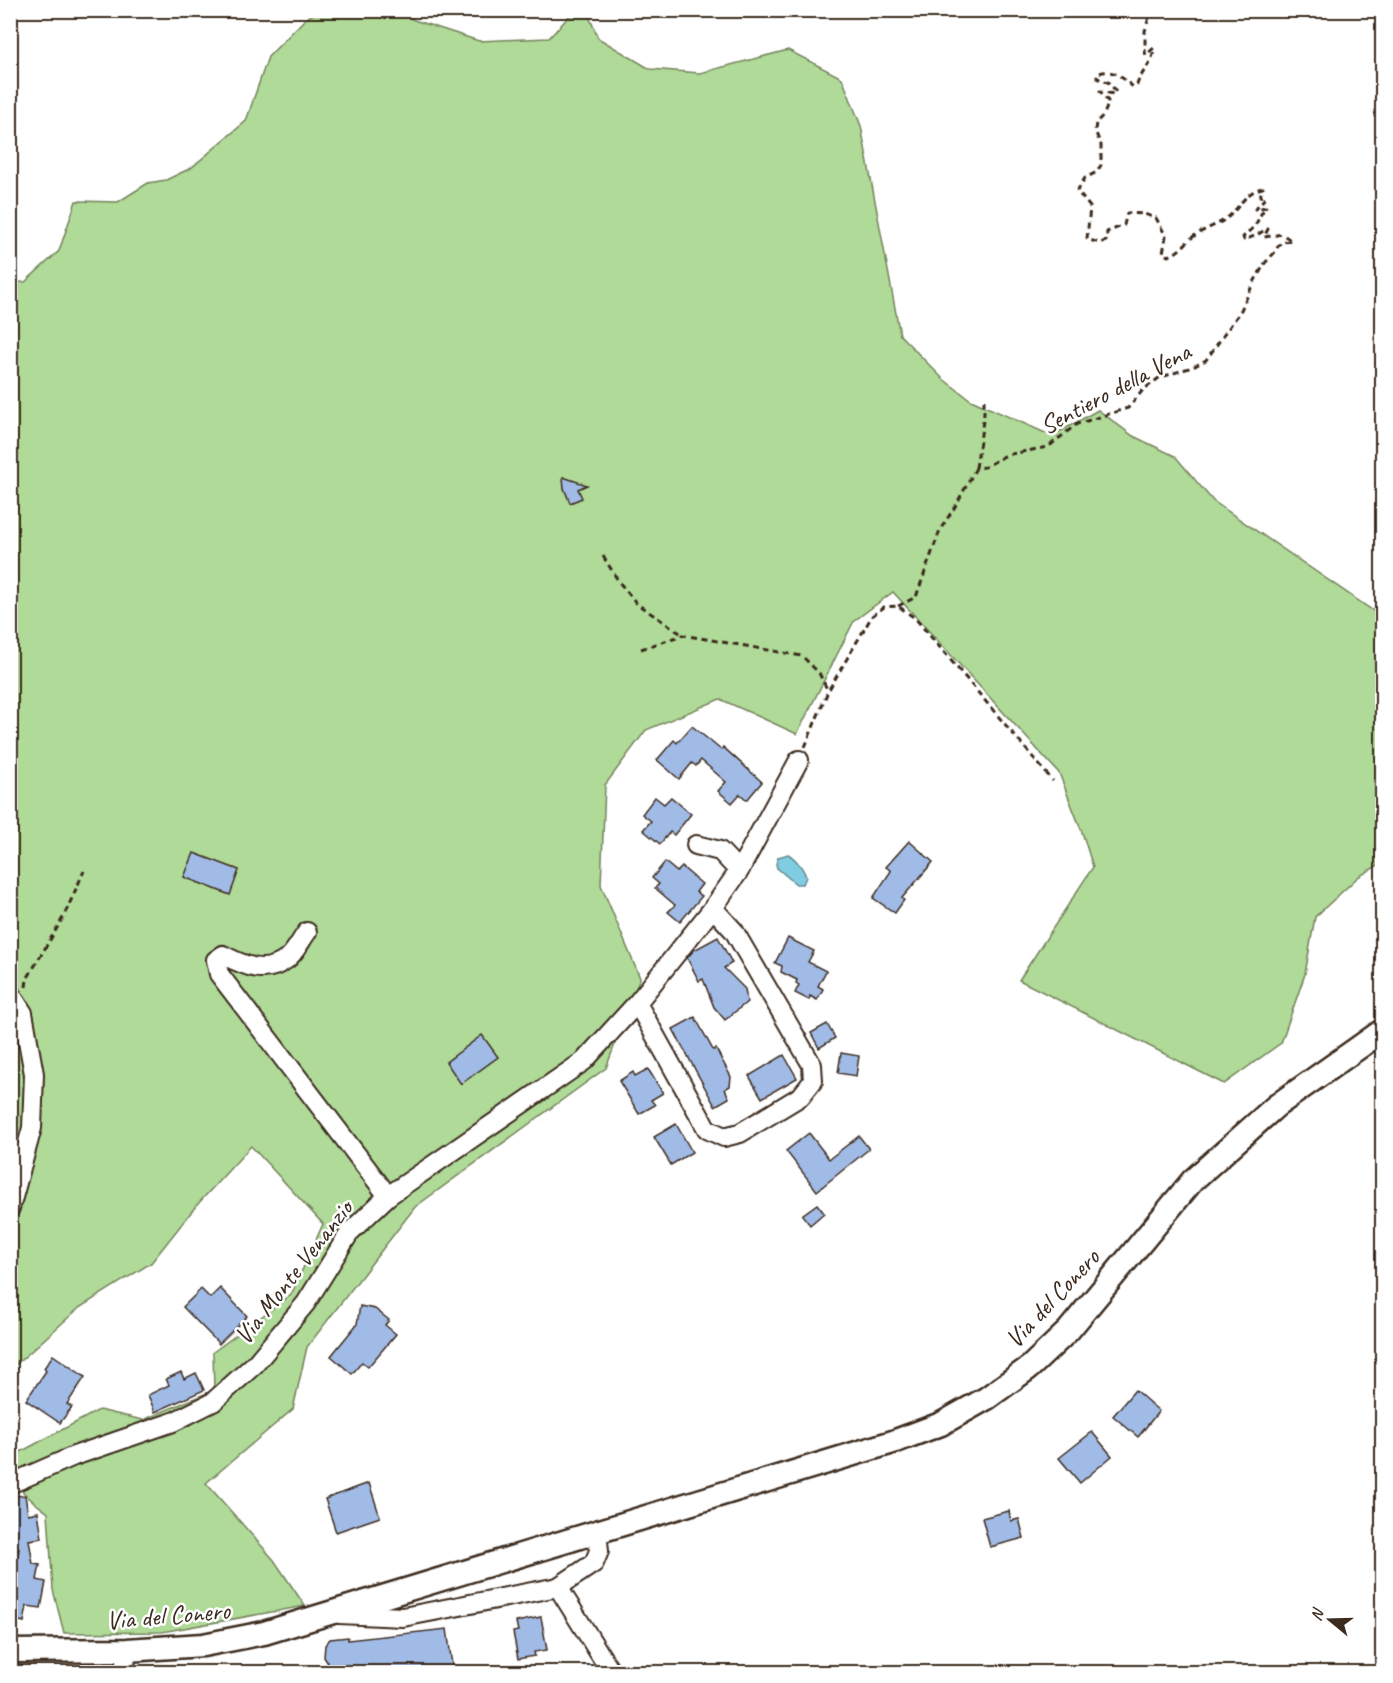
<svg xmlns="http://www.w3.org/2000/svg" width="1393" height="1683" viewBox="0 0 1393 1683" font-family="Caveat,sans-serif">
<rect width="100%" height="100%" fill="#fff"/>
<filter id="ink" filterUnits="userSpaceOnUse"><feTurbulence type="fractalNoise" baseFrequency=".0167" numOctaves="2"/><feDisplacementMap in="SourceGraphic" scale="12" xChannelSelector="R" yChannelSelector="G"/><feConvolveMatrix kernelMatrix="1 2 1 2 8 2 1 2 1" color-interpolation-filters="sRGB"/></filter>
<g filter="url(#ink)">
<path fill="#afda98" stroke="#75825b" stroke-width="1.5" d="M318 11H399L414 20 479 41 549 38 574 11H587L598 38 650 69 700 73 788 50 842 78 861 126 900 335 943 379 971 400 1052 436 1098 410 1133 436 1175 456 1213 501 1382 617V863L1358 877 1315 917 1305 974 1281 1043 1224 1084 1019 980 1093 867 1082 832 1059 773 893 592 854 621 797 734 720 699 646 730 605 785 601 885 640 978 606 1068 415 1207 307 1347 293 1409 206 1483 274 1560 305 1606 162 1632 64 1633 53 1590 48 1513C27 1497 11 1487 11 1457L99 1410 143 1420 214 1390 213 1352 291 1295 323 1224 251 1146 196 1206 151 1263 79 1308 11 1369V283L25 282 59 251 76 201 118 202 148 183 166 180 191 168 246 121 268 57 305 19Z"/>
<path fill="#80cce0" stroke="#648b92" stroke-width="1.5" d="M788 854C795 858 804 869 806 877L803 884H796L777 868 776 864 778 857Z"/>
<g fill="#a1bbe7" stroke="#3b2a1e" stroke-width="1.5">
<path d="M563 477 587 485 578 489 582 498 570 503 564 488Z"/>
<path d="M692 726 721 750 723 747 762 782 747 800 740 794 732 803 718 791 726 782 701 760 696 766 692 763 679 779 657 760 674 740 677 743Z"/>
<path d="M655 797 664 804 671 797 691 814 674 835 670 832 660 844 643 830 651 821 642 814Z"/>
<path d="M909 841 933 862 902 898 904 900 895 913 873 898 891 871 886 867Z"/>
<path d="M194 853 239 870 230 895 184 877Z"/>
<path d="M665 862 677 872 682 867 702 884 696 892 702 896 680 922 668 912 675 905 655 888 659 884 652 878Z"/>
<path d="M718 937 732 963 724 968 745 989 747 1002 725 1020 714 1007 703 979 699 981 687 958 694 950Z"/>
<path d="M788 938 814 951 808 962 826 971 818 986 823 989 817 1000 810 996 809 1000 795 993 799 985 796 983 797 980 781 972 782 966 775 963Z"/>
<path d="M695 1017 713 1050 716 1049 731 1077 730 1086 725 1089 729 1098 715 1106 673 1029Z"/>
<path d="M827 1024 835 1038 819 1048 811 1033Z"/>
<path d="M482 1035 498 1057 461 1084 446 1062Z"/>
<path d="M841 1053 859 1056 856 1076 838 1073Z"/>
<path d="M784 1055 797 1078 762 1098 749 1076Z"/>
<path d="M648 1069 663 1093 651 1100 655 1105 639 1114 619 1081 633 1072 635 1076Z"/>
<path d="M676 1124 692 1152 671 1165 654 1137Z"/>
<path d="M809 1133 829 1159 859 1136 869 1149 817 1191 786 1151Z"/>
<path d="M817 1204 824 1213 810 1225 802 1215Z"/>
<path d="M220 1288 247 1316 219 1344 183 1307 201 1289 210 1298Z"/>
<path d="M360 1306 375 1309 389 1320 385 1325 396 1334 368 1367 362 1362 352 1374 331 1356 357 1324Z"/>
<path d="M53 1355 85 1377 67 1404 72 1407 60 1423 26 1400 46 1371 44 1368Z"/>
<path d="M181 1372 184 1379 196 1373 204 1390 155 1412 148 1395 169 1385 166 1379Z"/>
<path d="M1135 1390 1159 1411 1138 1437 1113 1416Z"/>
<path d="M1092 1432 1112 1456 1080 1483 1059 1458Z"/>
<path d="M369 1483 380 1517 336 1532 325 1499Z"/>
<path d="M25 1495 28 1514 38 1512 42 1538 29 1540 33 1564 40 1565 37 1580 46 1582 41 1608 27 1606 24 1622 10 1619V1592L19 1549 12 1550 10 1497Z"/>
<path d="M1009 1511 1011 1521 1019 1519 1024 1538 990 1547 982 1518Z"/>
<path d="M541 1617 547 1650 534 1652 535 1656 518 1659 513 1632 518 1631 516 1622Z"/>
<path d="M447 1629 453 1672H337V1669L329 1665 324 1657 325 1645 330 1639 348 1637V1640Z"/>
</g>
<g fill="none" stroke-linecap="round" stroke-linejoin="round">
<defs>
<g id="minor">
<path d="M696 845 720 851 739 871"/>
<path d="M307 932C301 940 295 953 287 959 265 976 245 966 223 955L216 960 219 974 388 1196"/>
<path d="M10 993 23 1013 34 1074 32 1128 10 1208"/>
<path d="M637 1003 707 1129 724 1137 740 1133 801 1096 813 1081 812 1065 734 931 713 908"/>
<path d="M10 1484 74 1456 173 1422 213 1402 255 1364 306 1303 350 1232 388 1196 584 1061 637 1003 713 908 739 871 799 760"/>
<path d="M558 1587 611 1672"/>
<path d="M339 1614 403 1617 558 1587 594 1563 599 1551 597 1532"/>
<path d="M124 1672 127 1650"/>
</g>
<path id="major" d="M10 1651 127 1650 203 1645 264 1633 893 1442 941 1424 987 1398 1030 1367 1068 1331 1193 1180 1276 1106 1382 1031"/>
</defs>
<use href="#minor" stroke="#3b2a1e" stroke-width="22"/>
<use href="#major" stroke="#3b2a1e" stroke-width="27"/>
<g stroke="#3b2a1e" stroke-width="3" stroke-dasharray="6 4.5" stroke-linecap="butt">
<path d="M976 468 984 414V400"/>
<path d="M603 556 619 582 637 604 683 635"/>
<path d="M898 606 916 597 940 530 956 505 976 468 985 467 1006 455 1048 447 1077 424 1128 408 1143 390 1159 378 1195 366 1206 360 1240 312 1253 284 1265 263 1276 251 1278 246 1282 242 1292 241 1282 234 1264 237 1268 229H1266L1257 235 1244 240 1243 237 1255 226 1262 212 1266 209V207L1255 209 1266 197 1260 196 1263 188C1245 191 1240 208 1227 218 1218 225 1204 229 1194 236 1185 243 1179 253 1168 256L1163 253 1166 236 1156 218 1144 214 1127 213 1124 225 1107 232 1106 241 1099 243 1087 239 1090 207 1077 191 1085 178 1097 172 1101 165V145L1095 131 1096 122C1103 117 1107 110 1108 101L1100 91 1114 94 1116 92 1110 83 1097 78V74C1112 67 1123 78 1133 87L1137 85C1140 73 1154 62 1154 48L1146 55 1145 52V31L1151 10"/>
<path d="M641 649 683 635 802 656 819 673 828 691"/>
<path d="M805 747 828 691 872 616 884 607 898 606 915 618 1053 781"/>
<path d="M26 987 27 979 64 916 84 871"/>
</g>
<use href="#minor" stroke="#fff" stroke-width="18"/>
<use href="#major" stroke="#fff" stroke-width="22"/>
</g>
</g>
<g text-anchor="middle" stroke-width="5" stroke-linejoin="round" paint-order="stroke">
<g font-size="26" fill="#3b2a1e" stroke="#fff">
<text transform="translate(1115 388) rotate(-28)" y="9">Sentiero della Vena</text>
<text transform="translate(293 1272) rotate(-52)" y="9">Via Monte Venanzio</text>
<text transform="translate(1052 1298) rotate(-47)" y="9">Via del Conero</text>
<text transform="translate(168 1615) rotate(-5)" y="9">Via del Conero</text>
</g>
</g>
<rect width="1393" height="1683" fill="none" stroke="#fff" stroke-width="36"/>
<rect x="18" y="18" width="1357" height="1647" fill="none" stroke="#3b2a1e" stroke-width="2" filter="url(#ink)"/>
<g transform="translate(1330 1620) rotate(289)" stroke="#ffffff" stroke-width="4.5" paint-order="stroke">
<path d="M0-4.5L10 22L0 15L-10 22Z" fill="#3b2a1e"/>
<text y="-9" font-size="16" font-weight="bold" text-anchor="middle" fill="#3b2a1e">N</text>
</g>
</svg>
